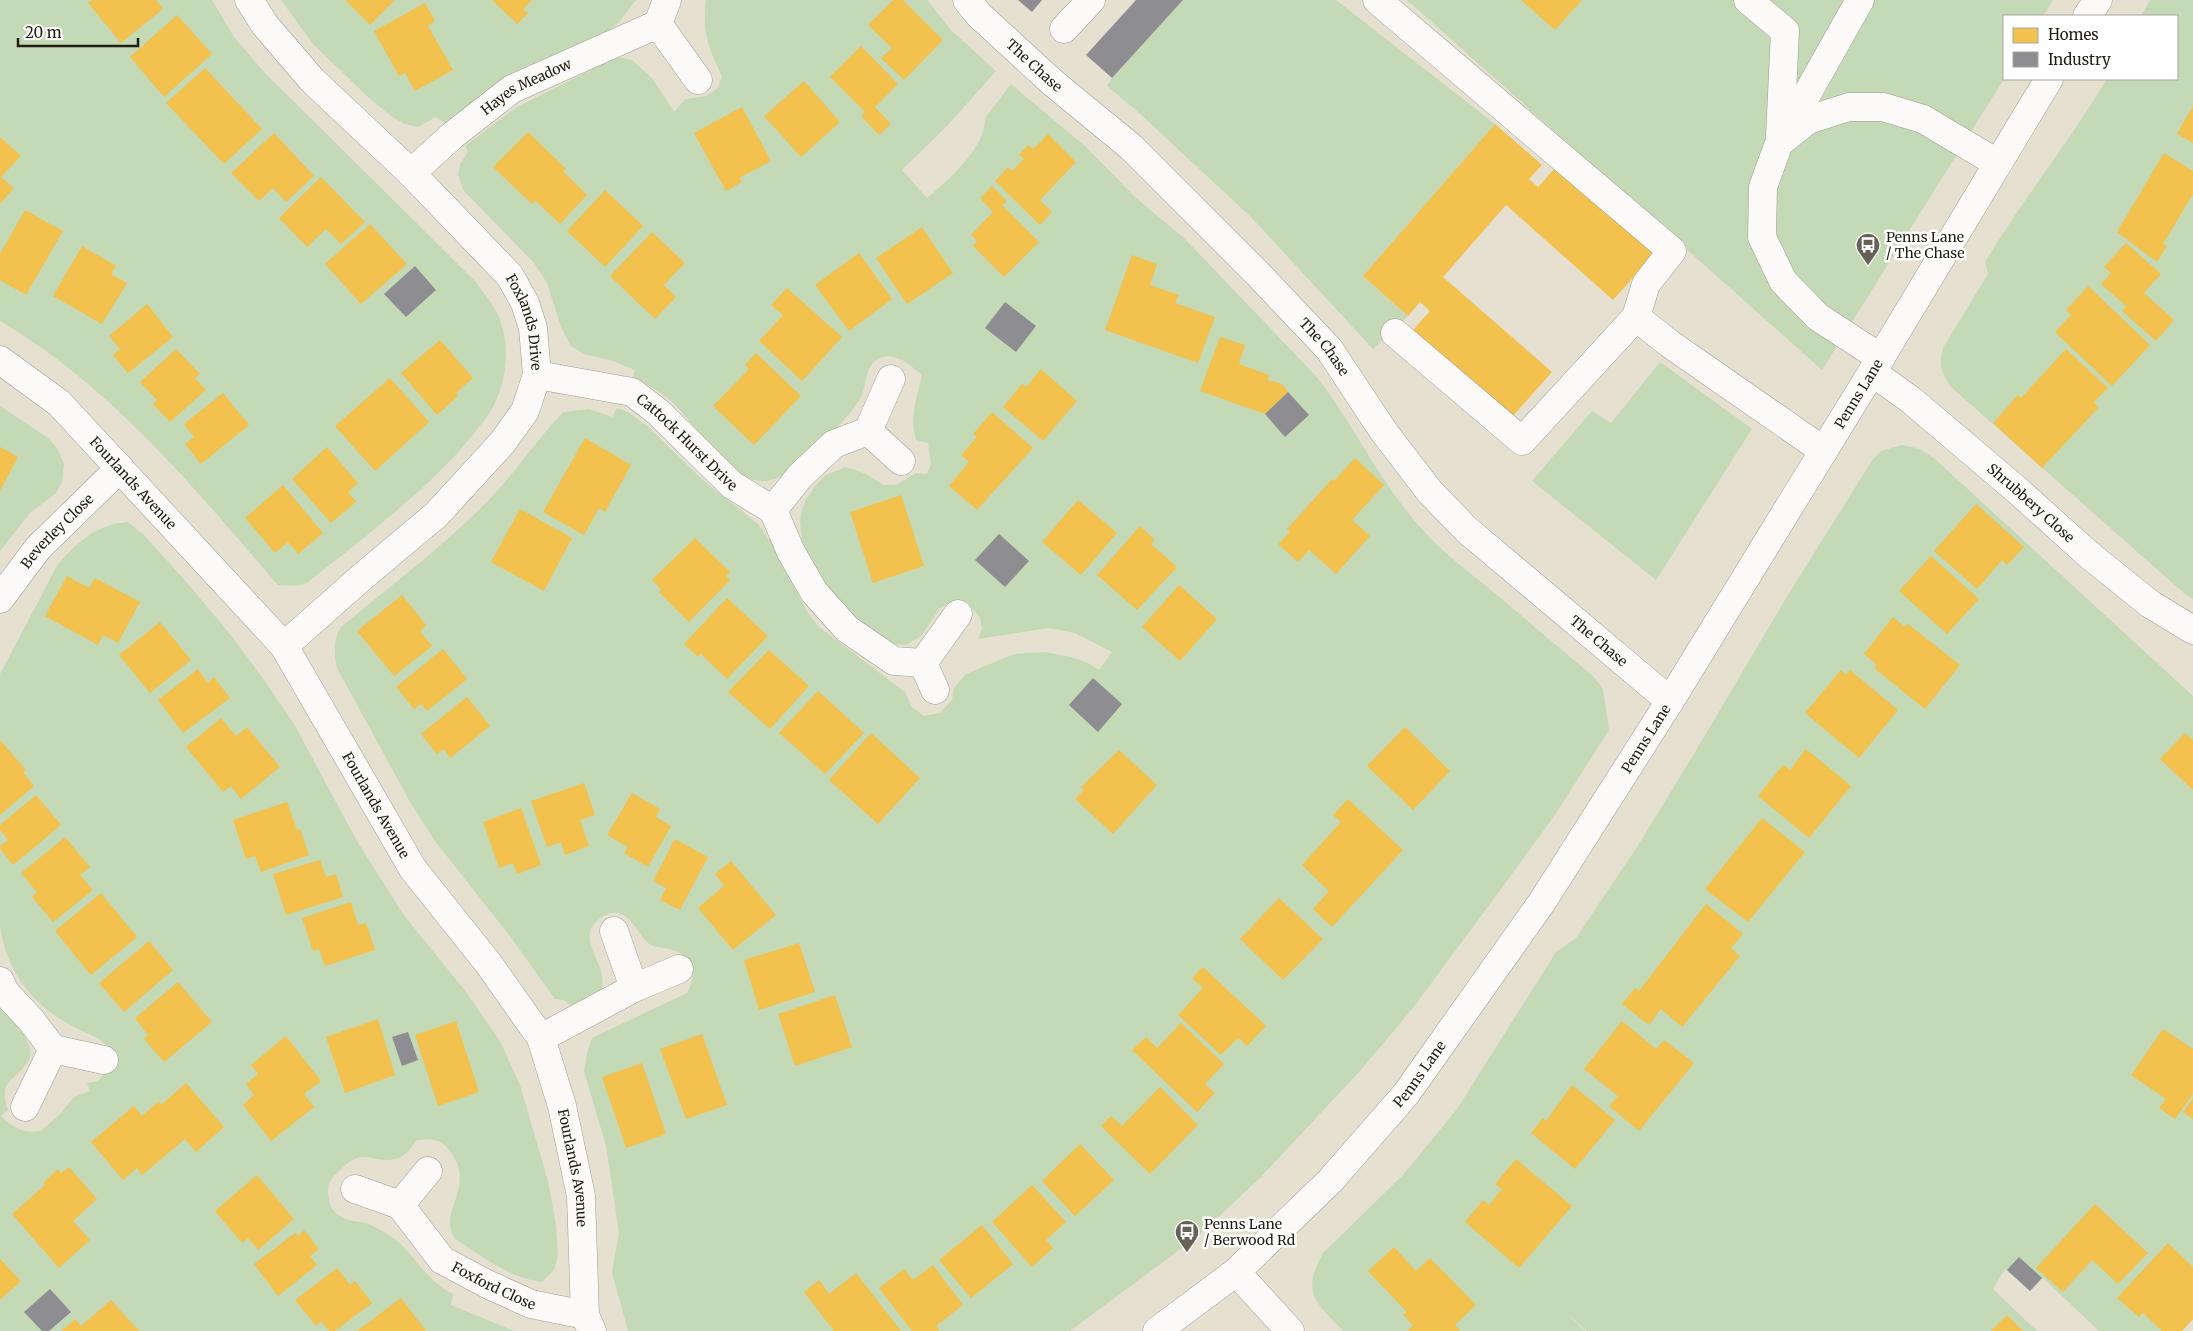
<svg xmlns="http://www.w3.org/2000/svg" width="2193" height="1331" viewBox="0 0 2193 1331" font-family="Merriweather,serif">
<rect width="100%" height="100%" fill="#e6e0d1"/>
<g fill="#c4d9b6">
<path d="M0 0H212L234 37 265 73 475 281C484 294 497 308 501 323 510 349 506 381 494 405 489 416 479 426 472 436 428 490 362 539 307 583L297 586 278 585C195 489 111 386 0 321Z"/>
<path d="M281 0H636L619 22 609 31 534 64 496 85 447 125 436 117 418 127 405 124 392 117 368 97 313 44Z"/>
<path d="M706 0H927L951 30 996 71 948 125 902 170 927 198C948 181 986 147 985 118L1011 84 1085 146 1135 197 1186 240 1316 376C1354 424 1379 482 1421 528 1440 550 1464 568 1486 586 1522 616 1557 646 1593 676L1603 689 1609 730 1555 815 1490 904 1413 1008 1360 1071 1260 1178 1198 1236 1070 1331H628L612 1272 619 1233 606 1146 584 1071 587 1053 592 1038 687 993C697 977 693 956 673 950 665 947 656 949 648 943 636 932 627 903 604 916 570 935 608 962 602 988 600 999 588 1006 579 1012L564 1000 555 999 509 935 435 841 410 802 337 668C334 653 333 640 341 627 388 588 437 551 481 508 511 479 534 443 563 412L589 409 612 417 617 408 630 413 647 426 705 482 758 524 774 547 806 610 819 627 905 692 912 707 924 716 940 713 952 700 954 688 966 674 1014 654 1045 652 1071 657 1088 663 1099 670 1112 652 1075 633 1049 628 978 639 982 629 980 617 970 606 962 603 951 602 940 608 921 636 906 645 888 644 843 611 809 561 802 539 800 523 801 513 805 501 816 485 826 475 846 467 864 473 884 485H896L916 473 927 474 931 464 928 443 916 440C909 417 917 398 922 375 911 366 894 350 878 359 865 367 867 381 863 392 856 414 801 464 782 476 777 479 765 482 760 481 730 479 693 421 671 401 660 391 646 384 633 377L635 370 610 360 584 354 571 346 561 327 547 283 534 263 463 190 458 174 460 164 468 152 465 146 517 107 617 57 632 60 652 78 674 112 685 99 706 96 718 88 722 76C708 48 702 32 706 0Z"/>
<path d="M1183 0H1336L1495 124 1363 276 1408 316 1373 349 1251 217 1138 112 1107 86 1112 78Z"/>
<path d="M1407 0H2053L2043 16H2004V79L1822 370Z"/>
<path d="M2150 0H2193V599L2186 595 1951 387C1941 373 1938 363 1944 346L1988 274 1985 262C2023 199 2069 142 2107 79H2177V16H2141Z"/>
<path d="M1660 362 1752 429 1656 580 1532 481 1592 411 1611 423Z"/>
<path d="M0 406 48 438 57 448 64 464 62 482 56 493 30 513 0 551Z"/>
<path d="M1902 445 1920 449 1935 459 2193 696V1319L2182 1331H2099L2043 1278 2030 1291 2005 1269 1993 1289 2037 1331H1587L1563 1310 1585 1331H1343C1315 1301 1301 1294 1323 1253L1403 1175 1457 1109 1556 952 1576 938 1637 847 1694 754 1786 598 1873 459 1881 451Z"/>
<path d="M128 522 144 535 189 585 234 639 264 680 294 724 357 841 403 914 466 992 500 1041 520 1085 548 1181 556 1225 558 1255 554 1270 542 1282C513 1278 493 1264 469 1248 465 1245 457 1241 454 1237 438 1211 476 1188 451 1152 440 1138 434 1139 417 1140 412 1147 405 1157 395 1159 369 1164 364 1145 339 1171 333 1177 328 1181 328 1190 328 1199 330 1209 337 1214 349 1223 357 1220 369 1224 375 1227 383 1231 389 1235 413 1250 423 1279 453 1294L451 1305 514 1331H0V1008C10 1019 27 1034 30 1049 34 1065 12 1075 6 1087 3 1094 6 1104 8 1110L1 1116C13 1128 24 1134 41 1131L59 1115 74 1097 90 1091 87 1083 98 1081 107 1070 109 1048C98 1035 88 1035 74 1027 33 1006 7 972 0 927V674L58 564 74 547 93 532 113 524Z"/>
</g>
<g fill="#f2c14e">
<path d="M92 0H156L163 9 121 43 88 3Z"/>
<path d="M345 0H395L370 25Z"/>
<path d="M492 0H532L523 9 528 13 517 24Z"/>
<path d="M893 0H903L943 40 904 80 881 58 892 48 868 25Z"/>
<path d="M1521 0H1582L1555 30Z"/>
<path d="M425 3 435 21 428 26 453 70 415 91 405 73 399 76 374 31Z"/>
<path d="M177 15 212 54 164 97 130 57Z"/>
<path d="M861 46 898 84 875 107 891 124 879 135 861 116 865 112 830 77Z"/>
<path d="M205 68 262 129 224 164 166 103Z"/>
<path d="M804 81 840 122 801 157 764 116Z"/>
<path d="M2193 106V143L2177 134Z"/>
<path d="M742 107 771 161 739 178 742 182 726 191 694 133Z"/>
<path d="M1495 124 1542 165 1529 179 1538 187 1555 168 1654 254 1613 300 1506 205 1443 277 1552 372 1512 417 1412 331 1430 311 1420 302 1408 316 1363 276Z"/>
<path d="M528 132 566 169 563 171 587 195 560 224 536 201 532 204 493 167Z"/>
<path d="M274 133 314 176 286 202 273 188 259 201 231 173Z"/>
<path d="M1048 134 1076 162 1040 200 1052 212 1040 225 995 181 1008 167 1012 171 1024 159 1019 155 1028 145 1033 149Z"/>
<path d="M0 137 21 156 1 177 14 188 0 204Z"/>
<path d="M2164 153 2193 171V194L2163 244 2167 246 2157 262 2117 232Z"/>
<path d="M321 177 365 222 341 244 326 229 307 247 279 218Z"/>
<path d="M992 186 1007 201 1002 205 1039 242 1004 277 973 246 977 241 971 235 993 212 980 198Z"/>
<path d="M605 190 643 226 605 267 567 231Z"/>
<path d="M25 210 63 231 26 295 0 280V254Z"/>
<path d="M370 224 407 264 361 304 325 264Z"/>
<path d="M922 227 953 273 907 304 876 258Z"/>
<path d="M652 232 685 263 664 285 676 297 655 319 610 276Z"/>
<path d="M2126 243 2161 274 2144 293 2174 320 2156 341 2122 311 2126 306 2101 284 2111 273 2104 267Z"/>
<path d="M82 246 116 266 111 274 127 283 102 324 53 296Z"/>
<path d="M859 253 892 299 849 331 815 285Z"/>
<path d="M1132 255 1157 264 1150 285 1179 295 1175 303 1215 317 1198 363 1105 330Z"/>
<path d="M2088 286 2150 345 2112 386 2055 332 2071 315 2066 310Z"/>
<path d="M787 288 842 337 802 381 759 341 783 315 771 305Z"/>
<path d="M147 304 173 337 128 373 113 355 120 349 109 336Z"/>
<path d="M1220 337 1245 345 1239 364 1269 375 1268 380 1282 384 1288 392 1265 414 1200 391Z"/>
<path d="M440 340 473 378 456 393 458 396 437 415 401 373Z"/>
<path d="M176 349 200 374 195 378 206 390 170 422 153 404 157 400 140 382Z"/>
<path d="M2066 349 2108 388 2094 402 2099 407 2042 468 1993 423 2018 395 2021 398Z"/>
<path d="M756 353 801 396 754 445 713 406 749 369 745 365Z"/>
<path d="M1041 369 1077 401 1043 441 1003 407 1022 384 1026 387Z"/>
<path d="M390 378 429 422 375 471 335 426Z"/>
<path d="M223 393 249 425 201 464 185 444 194 437 184 424Z"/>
<path d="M992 412 1033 448 977 510 949 486 969 462 961 455 977 437 973 434Z"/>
<path d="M585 438 631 465 605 512 599 508 584 535 543 512Z"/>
<path d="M0 447 18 457 0 491Z"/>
<path d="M327 447 358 483 348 492 356 502 331 523 292 479Z"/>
<path d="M1355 458 1384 485 1352 520 1370 536 1336 574 1309 550 1298 562 1278 544 1290 532 1287 529 1332 479 1334 481Z"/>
<path d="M283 485 323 533 298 554 288 542 275 553 245 518Z"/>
<path d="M901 495 924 566 873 583 850 512Z"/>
<path d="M1078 500 1117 533 1081 575 1042 542Z"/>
<path d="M1976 504 2024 547 2007 565 2002 560 1977 589 1934 551Z"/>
<path d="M520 509 572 538 544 591 491 562Z"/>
<path d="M1140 526 1155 540 1151 544 1177 567 1137 610 1097 575Z"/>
<path d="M695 538 730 572 726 576 730 580 689 622 659 592 661 589 652 580Z"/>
<path d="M1931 556 1979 599 1947 634 1899 591Z"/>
<path d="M67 576 89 588 95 578 140 602 118 643 103 635 98 645 45 616Z"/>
<path d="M1179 585 1217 619 1180 661 1142 627Z"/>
<path d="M402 595 426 625 420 631 432 646 394 676 357 631Z"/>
<path d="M727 598 768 636 727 679 701 654 698 657 684 644Z"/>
<path d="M1893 617 1905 627 1908 624 1960 665 1925 709 1874 668 1877 665 1864 654Z"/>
<path d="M160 622 191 660 150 693 119 655Z"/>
<path d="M443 649 467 679 427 711 421 704 414 709 396 687Z"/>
<path d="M769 650 809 686 770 729 728 692Z"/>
<path d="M198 669 208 683 214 677 230 698 183 733 158 700Z"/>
<path d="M1841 670 1846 675 1850 670 1898 710 1859 758 1805 713Z"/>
<path d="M818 691 864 733 825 774 779 733Z"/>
<path d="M467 697 490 726 450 758 444 749 437 754 421 734Z"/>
<path d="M221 718 236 736 247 727 280 767 241 799 231 786 223 792 186 747Z"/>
<path d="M1405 727 1450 771 1413 810 1367 766Z"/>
<path d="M871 733 920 778 878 824 829 780Z"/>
<path d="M2185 733 2193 740V790L2160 759Z"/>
<path d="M0 740 26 770 23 772 34 786 0 815Z"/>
<path d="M1806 749 1851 786 1809 838 1758 796 1783 765 1790 770Z"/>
<path d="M1119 750 1157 785 1113 834 1075 799 1084 790 1081 787Z"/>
<path d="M584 783 595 815 580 820 589 846 565 855 561 842 547 847 531 801Z"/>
<path d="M632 793 660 809 656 817 671 826 648 867 624 853 628 847 607 835Z"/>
<path d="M36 795 61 825 13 865 0 849V846L8 840 0 830V825Z"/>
<path d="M1348 799 1403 850 1332 927 1313 909 1329 891 1302 865 1341 822 1333 815Z"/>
<path d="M287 802 297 830 300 829 309 855 261 872 255 856 246 859 233 820Z"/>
<path d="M521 808 541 865 517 874 513 863 499 868 483 822Z"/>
<path d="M1762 818 1805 852 1748 922 1705 889Z"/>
<path d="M65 837 90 867 80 875 93 890 53 922 32 897 37 892 21 873Z"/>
<path d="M675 839 708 857 680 910 660 900 666 888 653 881Z"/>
<path d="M320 860 326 877 336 874 343 897 286 915 273 874Z"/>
<path d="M731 861 776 915 733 950 698 908 724 886 715 874Z"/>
<path d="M101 893 137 937 91 975 55 931Z"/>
<path d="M1279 898 1323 939 1283 980 1240 939Z"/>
<path d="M351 902 358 925 366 923 375 950 325 966 319 949 313 951 302 918Z"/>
<path d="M1706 904 1743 934 1731 948 1740 956 1682 1027 1661 1009 1649 1025 1622 1004 1635 988 1639 991Z"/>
<path d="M149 941 173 970 124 1012 99 983Z"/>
<path d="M799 943 815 992 759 1010 744 960Z"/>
<path d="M1203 967 1266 1026 1247 1046 1238 1038 1221 1055 1178 1015 1203 988 1192 978Z"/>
<path d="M178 982 212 1022 164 1062 144 1039 148 1035 135 1018Z"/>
<path d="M835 995 852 1047 795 1066 778 1014Z"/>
<path d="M378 1019 395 1075 345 1093 326 1037Z"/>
<path d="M456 1021 479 1092 438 1106 415 1035Z"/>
<path d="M1622 1021 1656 1049 1664 1040 1694 1063 1639 1131 1609 1106 1618 1096 1584 1069Z"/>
<path d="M1181 1023 1224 1064 1205 1084 1215 1093 1197 1112 1132 1050 1146 1037 1157 1048Z"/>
<path d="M2163 1029 2193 1049V1094L2175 1119 2159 1108 2166 1099 2131 1075Z"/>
<path d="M702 1034 727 1105 686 1119 660 1049Z"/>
<path d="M286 1036 321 1081 304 1094 314 1107 271 1141 243 1105 254 1095 246 1084 258 1074 251 1065Z"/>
<path d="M642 1063 666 1134 626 1148 602 1077Z"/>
<path d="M186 1083 224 1127 196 1152 185 1139 142 1175 137 1168 123 1180 91 1142 134 1106 142 1116 159 1101 161 1105Z"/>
<path d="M1572 1085 1615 1120 1575 1169 1531 1133 1543 1118 1546 1121Z"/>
<path d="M1160 1087 1198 1125 1150 1174 1101 1126 1111 1116 1122 1126Z"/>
<path d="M2193 1098V1119L2183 1112Z"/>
<path d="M1080 1144 1114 1180 1075 1216 1042 1181Z"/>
<path d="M1516 1159 1572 1206 1519 1268 1465 1222 1483 1200 1489 1205 1502 1189 1495 1184Z"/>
<path d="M69 1167 97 1199 73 1221 90 1240 59 1268 12 1214 45 1185 43 1183 58 1169 61 1173Z"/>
<path d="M257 1175 294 1219 258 1250 248 1238 242 1243 215 1211Z"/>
<path d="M1032 1185 1066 1222 1046 1240 1053 1248 1032 1267 992 1222Z"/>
<path d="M2095 1204 2148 1253 2118 1284 2092 1260 2063 1292 2036 1268Z"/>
<path d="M982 1225 1013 1264 971 1298 939 1260Z"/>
<path d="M304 1230 319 1249 310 1256 317 1265 278 1296 254 1264 295 1233 298 1236Z"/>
<path d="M2168 1243 2193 1267V1319L2182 1331H2162L2143 1313 2139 1317 2117 1298Z"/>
<path d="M1394 1247 1416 1271 1430 1258 1476 1305 1455 1325 1460 1331H1408L1413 1325 1403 1315 1407 1312 1368 1271Z"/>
<path d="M0 1259 21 1281 0 1300Z"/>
<path d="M933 1265 963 1305 936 1326 939 1331H912L879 1288 904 1269 913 1280Z"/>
<path d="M337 1268 350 1285 355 1281 372 1303 335 1331H329L321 1321 316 1326 295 1300Z"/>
<path d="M856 1273 901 1331H834L804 1292 819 1280 829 1294Z"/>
<path d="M401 1298 426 1331H357Z"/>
<path d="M111 1300 139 1331H61L75 1319 81 1326Z"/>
<path d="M2007 1315 2023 1331H1991Z"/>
</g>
<g fill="#8d8d92">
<path d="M1018 0H1042L1032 12Z"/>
<path d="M1136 0H1183L1112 78 1086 55Z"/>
<path d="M415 266 436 290 406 317 384 294Z"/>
<path d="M1005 302 1036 326 1016 352 985 328Z"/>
<path d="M1288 392 1309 415 1285 437 1265 414Z"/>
<path d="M999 534 1029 561 1005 587 975 560Z"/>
<path d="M1093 678 1122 704 1098 732 1069 705Z"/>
<path d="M408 1032 418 1060 402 1066 392 1037Z"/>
<path d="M2019 1257 2042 1278 2030 1291 2007 1270Z"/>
<path d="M50 1289 71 1312 49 1331H42L24 1312Z"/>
</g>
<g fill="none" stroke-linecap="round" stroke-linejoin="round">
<defs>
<g id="minor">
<path id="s1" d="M249 0 265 25 312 80 411 173 510 276 525 303 533 328 537 375 525 411 502 443 437 514 362 577 284 646"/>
<path d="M667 0 658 24 698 80"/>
<path id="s2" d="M967 0 978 14 1052 82 1131 147 1258 274 1329 349 1384 432 1430 492 1467 530 1670 701"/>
<path d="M1377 0 1672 251 1646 284 1636 317 1670 344 1824 451"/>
<path d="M1748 0 1785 31 1780 136"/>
<path d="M1064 29 1091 0"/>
<path d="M1785 133 1860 0"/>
<path id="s3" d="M411 173 453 135 512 89 658 24"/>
<path d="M1395 333 1522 441 1636 317"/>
<path d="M1881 358 1818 317 1783 281 1762 237 1763 187 1779 143 1808 120 1849 107H1883L1923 119 1997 163"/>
<path id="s4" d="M0 360 59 403 284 646 413 869 488 963 541 1038 562 1106 581 1196 585 1315 592 1331"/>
<path id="s5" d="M1872 372 1911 400 2017 490 2088 554 2150 604 2193 630"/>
<path id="s6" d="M537 375 632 392 658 412 732 485 773 510 800 476 834 444 868 431 901 461"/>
<path d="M868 431 891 379"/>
<path d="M773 510 791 552 814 592 847 629 894 661 923 663 958 614"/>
<path id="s7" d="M0 599 38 548 120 468"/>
<path d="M923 663 935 690"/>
<path d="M614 931 634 988 679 969"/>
<path d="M0 981 5 992 31 1020 53 1049"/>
<path d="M541 1038 634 988"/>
<path d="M25 1107 53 1049 104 1060"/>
<path id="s8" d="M355 1189 400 1205 442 1260 487 1284 531 1304 585 1315"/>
<path d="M400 1205 428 1171"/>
<path d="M1236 1272 1290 1331"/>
</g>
<g id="major">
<path d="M2087 16 2098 0"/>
<path id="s9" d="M1157 1331 1236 1272 1330 1181 1406 1094 1542 902 1670 701 1872 372 2049 79"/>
</g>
</defs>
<use href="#minor" stroke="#9f9b90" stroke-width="29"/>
<use href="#major" stroke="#9f9b90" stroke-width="29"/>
<use href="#minor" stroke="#fbfaf8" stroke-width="28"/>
<use href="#major" stroke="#fbfaf8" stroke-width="28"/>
</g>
<defs>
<symbol id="bus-pin" viewBox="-11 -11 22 30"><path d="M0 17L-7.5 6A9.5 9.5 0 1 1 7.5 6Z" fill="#666156" stroke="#fff"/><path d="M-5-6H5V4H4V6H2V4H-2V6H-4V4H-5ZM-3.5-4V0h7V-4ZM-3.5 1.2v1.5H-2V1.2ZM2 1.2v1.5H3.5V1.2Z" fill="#fff"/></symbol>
</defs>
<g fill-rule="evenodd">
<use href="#bus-pin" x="1854" y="231" width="28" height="38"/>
<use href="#bus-pin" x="1173" y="1218" width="28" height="38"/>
</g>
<g text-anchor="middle" stroke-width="5" stroke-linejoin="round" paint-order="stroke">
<g font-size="14" fill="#211d13" stroke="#fff">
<text dy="5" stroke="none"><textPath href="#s2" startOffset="94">The Chase</textPath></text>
<text dy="5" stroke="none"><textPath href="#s3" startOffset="145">Hayes Meadow</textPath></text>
<text dy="5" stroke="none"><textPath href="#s1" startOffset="430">Foxlands Drive</textPath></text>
<text dy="5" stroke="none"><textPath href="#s2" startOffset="499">The Chase</textPath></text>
<text dy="5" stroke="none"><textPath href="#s9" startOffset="1179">Penns Lane</textPath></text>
<text dy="5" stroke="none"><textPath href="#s6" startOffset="171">Cattock Hurst Drive</textPath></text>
<text dy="5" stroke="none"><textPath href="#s4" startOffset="182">Fourlands Avenue</textPath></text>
<text dy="5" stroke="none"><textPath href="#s5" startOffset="206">Shrubbery Close</textPath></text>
<text dy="5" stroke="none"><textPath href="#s7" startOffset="89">Beverley Close</textPath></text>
<text dy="5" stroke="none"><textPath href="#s2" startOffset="904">The Chase</textPath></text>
<text dy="5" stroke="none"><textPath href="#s9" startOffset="774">Penns Lane</textPath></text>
<text dy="5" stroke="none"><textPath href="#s4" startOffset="588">Fourlands Avenue</textPath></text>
<text dy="5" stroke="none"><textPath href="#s9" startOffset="369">Penns Lane</textPath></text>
<text dy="5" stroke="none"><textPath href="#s4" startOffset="1008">Fourlands Avenue</textPath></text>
<text dy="5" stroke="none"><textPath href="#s8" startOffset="175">Foxford Close</textPath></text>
</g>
<g font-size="14" fill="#211d13" stroke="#fff" text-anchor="start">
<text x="1886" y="242">Penns Lane<tspan x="1886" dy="16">/ The Chase</tspan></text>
<text x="1204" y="1229">Penns Lane<tspan x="1204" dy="16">/ Berwood Rd</tspan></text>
</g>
</g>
<rect x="2003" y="15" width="175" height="65" fill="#ffffff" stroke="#a6a5a1"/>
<rect x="2013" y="28" width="25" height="15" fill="#f2c14e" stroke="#a6a5a1"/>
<text x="2048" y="40" font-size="15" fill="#211d13">Homes</text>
<rect x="2013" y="52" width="25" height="15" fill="#8d8d92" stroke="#a6a5a1"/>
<text x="2048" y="65" font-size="15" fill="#211d13">Industry</text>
<path d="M18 38v8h120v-8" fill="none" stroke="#211d13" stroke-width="2.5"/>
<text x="25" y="38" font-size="15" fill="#211d13" stroke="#ffffff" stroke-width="4" paint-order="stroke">20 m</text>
</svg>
